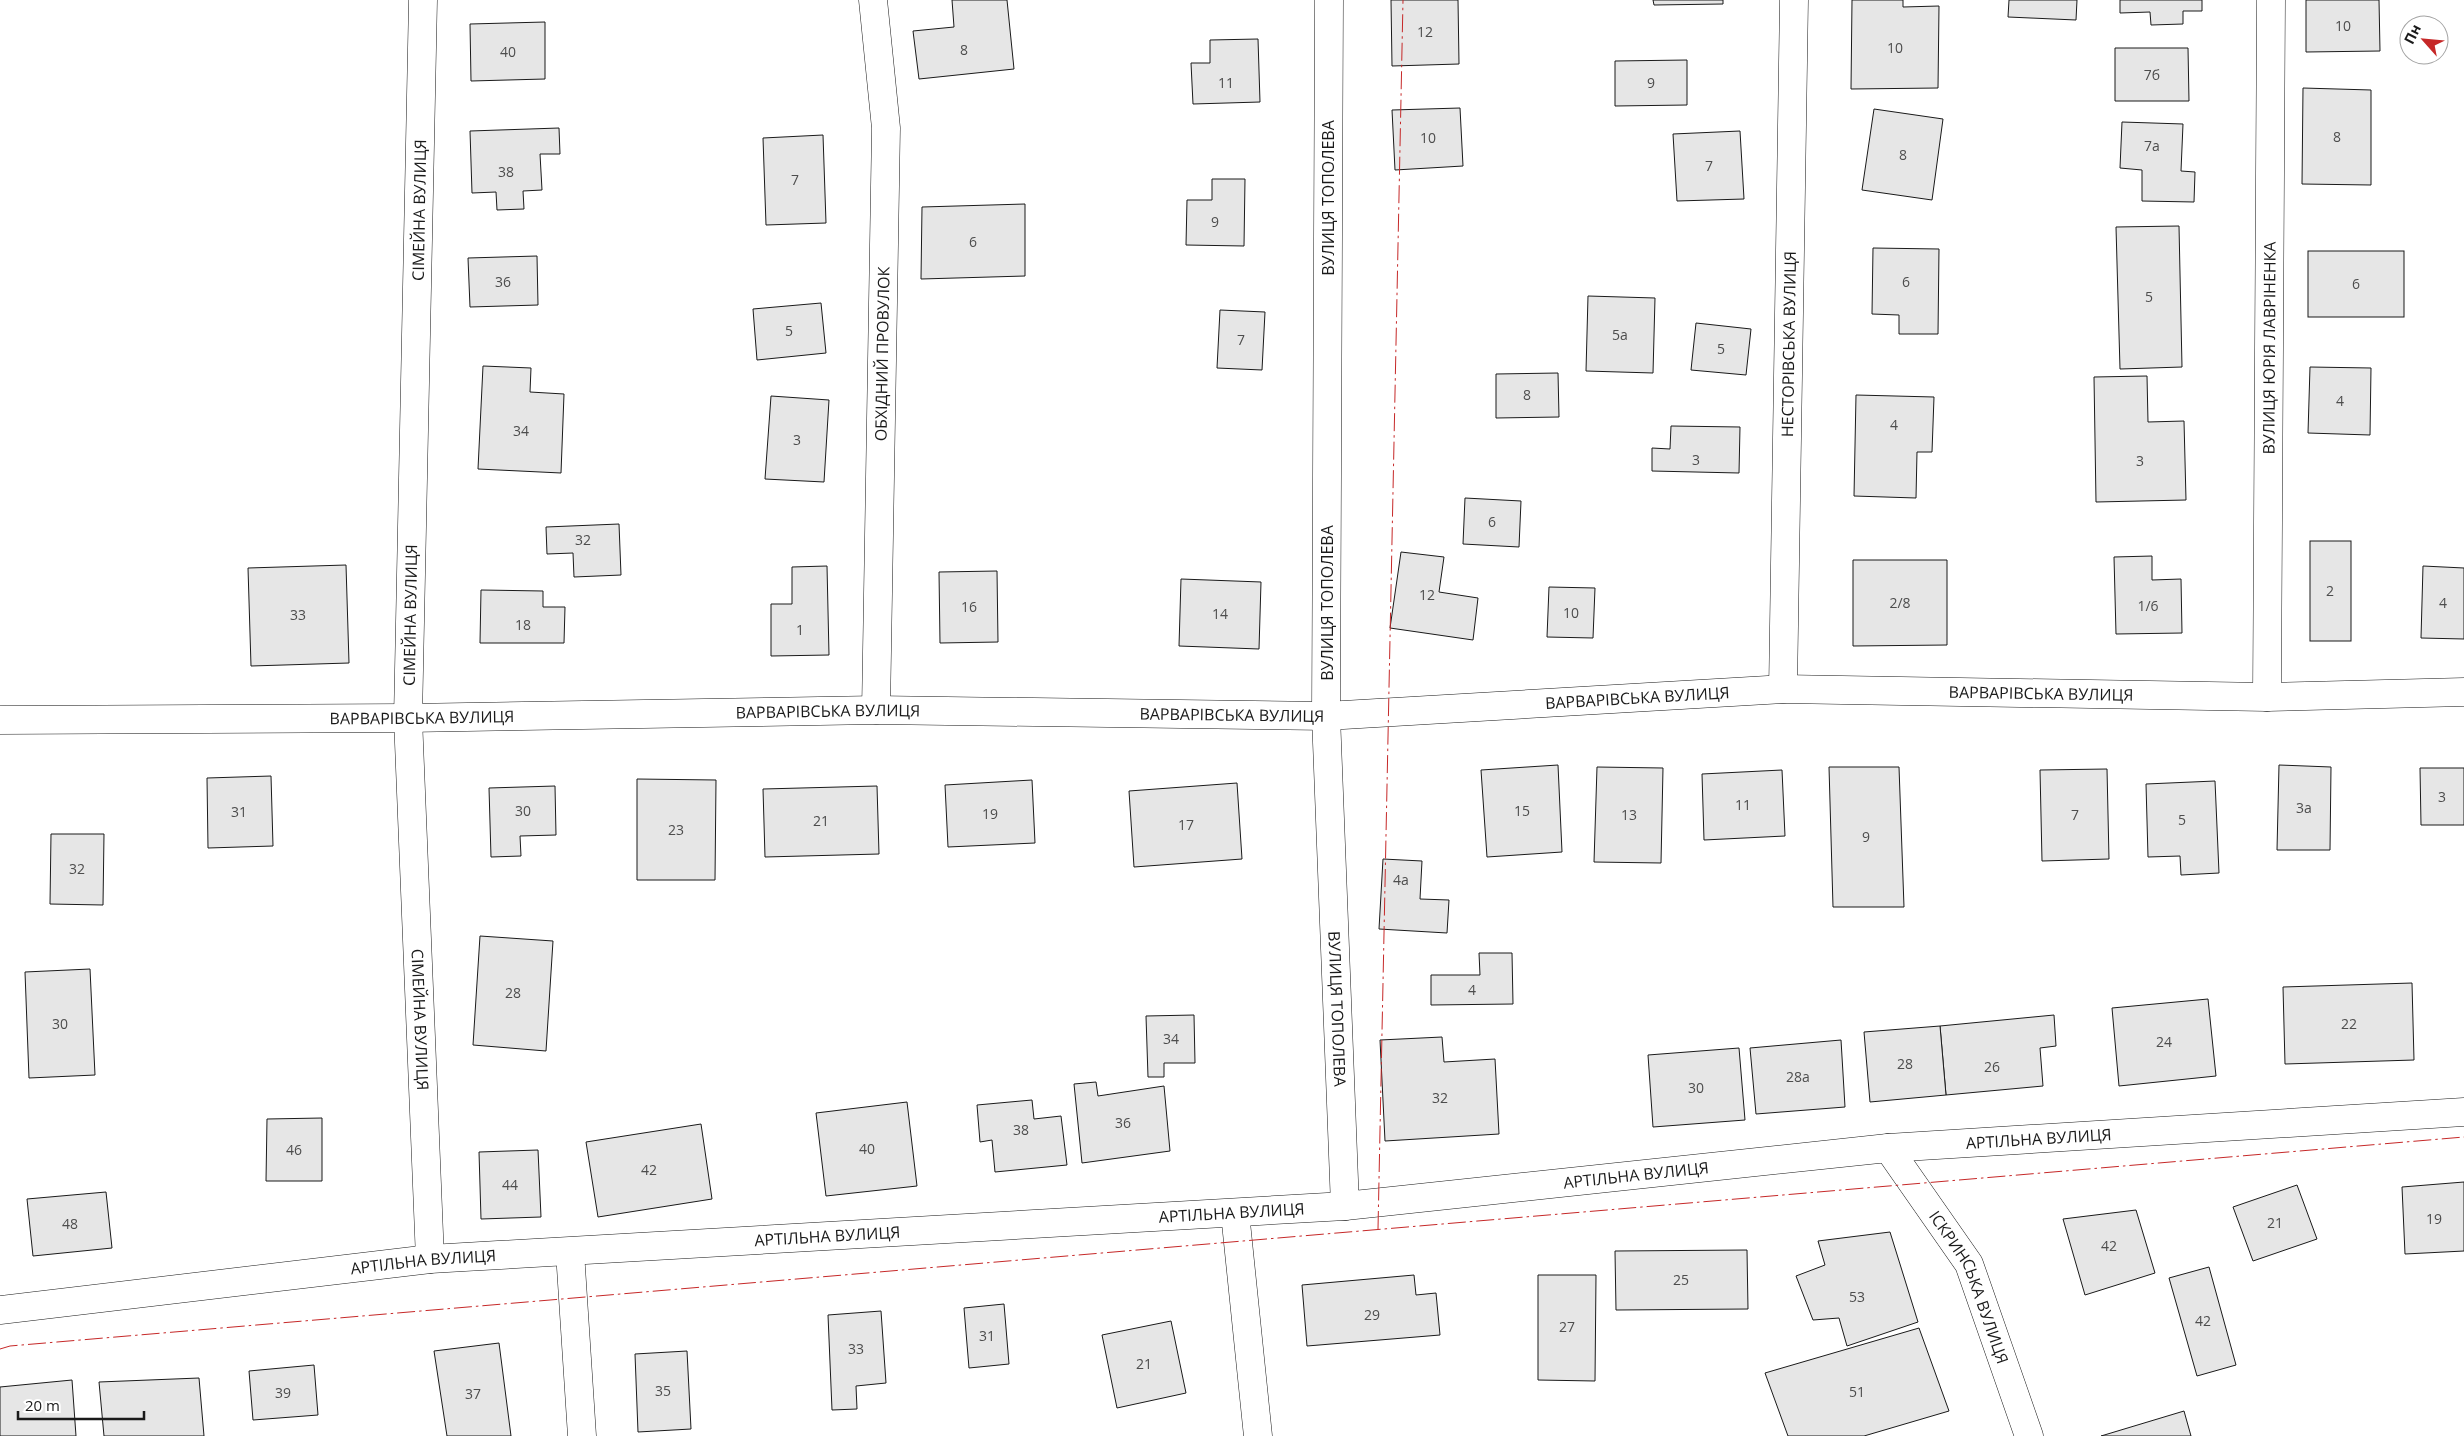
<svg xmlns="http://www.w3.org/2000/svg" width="2464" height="1436" viewBox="0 0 2464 1436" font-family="'Open Sans',sans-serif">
<rect width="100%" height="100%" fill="#fff"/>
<g fill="#e6e6e6" stroke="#1a1a1a">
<path d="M952 0H1007L1014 69 919 79 913 31 954 27Z"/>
<path d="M1391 0H1458L1459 64 1392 66Z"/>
<path d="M1653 0H1723V4L1654 5Z"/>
<path d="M1852 0H1903V7L1939 6 1938 88 1851 89Z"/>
<path d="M2009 0H2077L2076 20 2008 17Z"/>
<path d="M2120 0H2202V11H2183V24L2151 25 2150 12 2120 13Z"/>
<path d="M2306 0H2379L2380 51 2306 52Z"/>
<path d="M545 22V79L471 81 470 24Z"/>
<path d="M1258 39 1260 102 1193 104 1191 63H1210V40Z"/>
<path d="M2115 48H2188L2189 101H2115Z"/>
<path d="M1687 60V105L1615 106V61Z"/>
<path d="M2303 88 2371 90V185L2302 184Z"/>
<path d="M1460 108 1463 166 1395 170 1392 110Z"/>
<path d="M1874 109 1943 119 1932 200 1862 190Z"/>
<path d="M2122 122 2183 124 2181 171 2195 172 2194 202 2142 201V170L2120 168Z"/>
<path d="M559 128 560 154H540L542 190 523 191 524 209 497 210 496 192 472 193 470 131Z"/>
<path d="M1740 131 1744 199 1677 201 1673 134Z"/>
<path d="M823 135 826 223 766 225 763 138Z"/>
<path d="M1212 179H1245L1244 246 1186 245 1187 200H1212Z"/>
<path d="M1025 204V276L921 279 922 207Z"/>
<path d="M2179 226 2182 367 2120 369 2116 227Z"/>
<path d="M1873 248 1939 249 1938 334H1899V315L1872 314Z"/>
<rect x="2308" y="251" width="96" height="66"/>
<path d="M537 256 538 305 470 307 468 258Z"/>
<path d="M1588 296 1655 298 1653 373 1586 371Z"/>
<path d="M821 303 826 353 757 360 753 309Z"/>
<path d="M1220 310 1265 312 1262 370 1217 368Z"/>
<path d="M1696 323 1751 329 1746 375 1691 370Z"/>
<path d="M483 366 531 368 530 392 564 394 561 473 478 469Z"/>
<path d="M2310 367 2371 368 2370 435 2308 433Z"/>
<path d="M1558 373 1559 417 1496 418V374Z"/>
<path d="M2147 376 2148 422 2184 421 2186 500 2096 502 2094 377Z"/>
<path d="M1856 395 1934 397 1932 452H1917L1916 498 1854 496Z"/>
<path d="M771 396 829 400 824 482 765 479Z"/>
<path d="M1671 426 1740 427 1739 473 1652 471V448L1670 449Z"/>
<path d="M1465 498 1521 501 1519 547 1463 544Z"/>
<path d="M619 524 621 575 574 577 573 553 547 554 546 527Z"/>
<rect x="2310" y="541" width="41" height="100"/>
<path d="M1401 552 1444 557 1439 592 1478 598 1473 640 1390 628Z"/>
<path d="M2152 556V580L2181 579 2182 633 2116 634 2114 557Z"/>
<path d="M1853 560H1947V645L1853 646Z"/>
<path d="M346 565 349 663 251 666 248 568Z"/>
<path d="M827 566 829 655 771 656V604H792V567Z"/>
<path d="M2423 566 2464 568V639L2421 638Z"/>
<path d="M997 571 998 642 940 643 939 572Z"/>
<path d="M1181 579 1261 582 1259 649 1179 646Z"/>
<path d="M1549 587 1595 588 1593 638 1547 637Z"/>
<path d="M481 590 543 591V607H565L564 643H480Z"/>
<path d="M1558 765 1562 852 1487 857 1481 770Z"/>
<path d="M2279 765 2331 767 2330 850H2277Z"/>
<path d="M1597 767 1663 768 1661 863 1594 862Z"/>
<path d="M1829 767H1899L1904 907H1833Z"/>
<path d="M2420 768H2464V825H2421Z"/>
<path d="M2107 769 2109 859 2042 861 2040 770Z"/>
<path d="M1782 770 1785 836 1704 840 1702 774Z"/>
<path d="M271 776 273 846 208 848 207 778Z"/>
<path d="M637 779 716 780 715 880H637Z"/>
<path d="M1032 780 1035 843 948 847 945 785Z"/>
<path d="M2215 781 2219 873 2181 875 2180 856 2148 857 2146 784Z"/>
<path d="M1237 783 1242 859 1134 867 1129 791Z"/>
<path d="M555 786 556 835 520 836 521 856 491 857 489 788Z"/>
<path d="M877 786 879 854 765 857 763 789Z"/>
<path d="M51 834H104L103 905 50 904Z"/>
<path d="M1383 859 1422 861 1420 899 1449 900 1447 933 1379 929Z"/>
<path d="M480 936 553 941 546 1051 473 1045Z"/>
<path d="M1479 953H1512L1513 1004 1431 1005V975H1480Z"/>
<path d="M90 969 95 1075 29 1078 25 972Z"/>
<path d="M2412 983 2414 1060 2285 1064 2283 987Z"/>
<path d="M2208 999 2216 1076 2119 1086 2112 1008Z"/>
<path d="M1194 1015 1195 1063H1164V1077H1148L1146 1016Z"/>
<path d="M2054 1015 2056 1046 2040 1048 2043 1086 1946 1095 1940 1026Z"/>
<path d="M1940 1026 1946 1095 1870 1102 1864 1032Z"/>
<path d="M1442 1037 1444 1062 1495 1059 1499 1134 1385 1141 1380 1040Z"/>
<path d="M1841 1040 1845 1107 1756 1114 1750 1048Z"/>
<path d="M1739 1048 1745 1120 1653 1127 1648 1055Z"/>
<path d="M1096 1082 1098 1096 1164 1086 1170 1151 1082 1163 1074 1084Z"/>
<path d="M1032 1100 1034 1119 1061 1116 1067 1165 995 1172 992 1140 980 1142 977 1105Z"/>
<path d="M907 1102 917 1186 826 1196 816 1113Z"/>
<path d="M322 1118V1181H266L267 1119Z"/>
<path d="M701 1124 712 1199 598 1217 586 1142Z"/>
<path d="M538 1150 541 1217 481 1219 479 1152Z"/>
<path d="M2464 1182V1251L2405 1254 2402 1187Z"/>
<path d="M2297 1185 2317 1239 2253 1261 2233 1207Z"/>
<path d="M106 1192 112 1248 33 1256 27 1199Z"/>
<path d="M2136 1210 2155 1273 2085 1295 2063 1219Z"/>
<path d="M1890 1232 1918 1322 1847 1346 1839 1318 1813 1320 1796 1276 1825 1265 1818 1241Z"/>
<path d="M1747 1250 1748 1309 1616 1310 1615 1251Z"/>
<path d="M2209 1267 2236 1365 2197 1376 2169 1278Z"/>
<path d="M1414 1275 1416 1295 1436 1293 1440 1335 1307 1346 1302 1285Z"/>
<path d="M1538 1275H1596L1595 1381 1538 1380Z"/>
<path d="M1004 1304 1009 1364 969 1368 964 1308Z"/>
<path d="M881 1311 886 1383 856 1386 857 1409 832 1410 828 1315Z"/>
<path d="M1171 1321 1186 1393 1117 1408 1102 1335Z"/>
<path d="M1919 1328 1949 1411 1864 1436H1788L1765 1373Z"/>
<path d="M499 1343 511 1436H447L434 1351Z"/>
<path d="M687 1351 691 1429 638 1432 635 1354Z"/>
<path d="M314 1365 318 1415 253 1420 249 1371Z"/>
<path d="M199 1378 204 1436H104L99 1382Z"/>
<path d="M72 1380 76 1436H0V1387Z"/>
<path d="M2184 1411 2191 1436H2101Z"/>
</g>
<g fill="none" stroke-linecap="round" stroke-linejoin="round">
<defs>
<g id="minor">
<path id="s1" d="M423 0 408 718 430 1259"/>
<path d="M873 0 886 128 876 710"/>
<path id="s2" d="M1783 689 1794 0"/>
<path id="s3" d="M2267 697 2271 0"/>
<path id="s4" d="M0 720 408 718 876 710 1326 716 1783 689 2267 697 2464 692"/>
<path id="s5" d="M1888 1148 2464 1112"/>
<path d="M1235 1213 1258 1436"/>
<path d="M570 1252 582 1436"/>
<path id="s6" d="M0 1310 430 1259 1345 1206"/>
</g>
<g id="tertiary">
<path id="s7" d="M1329 0 1326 716 1345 1206 1888 1148 1969 1264 2029 1436"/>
</g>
</defs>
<use href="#minor" stroke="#1a1a1a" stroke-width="29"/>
<use href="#tertiary" stroke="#1a1a1a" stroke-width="29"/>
<use href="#minor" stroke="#fff" stroke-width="28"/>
<use href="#tertiary" stroke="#fff" stroke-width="28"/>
<g stroke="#c62828" stroke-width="1" stroke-dasharray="18 4 2.5 4" stroke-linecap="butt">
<path d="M1378 1229 1403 0"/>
<path d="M0 1349 10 1346 2464 1137"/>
</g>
</g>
<g text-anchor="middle" stroke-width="4" stroke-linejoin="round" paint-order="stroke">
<g font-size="14" fill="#4d4d4d">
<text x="2343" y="31">10</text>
<text x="1425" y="37">12</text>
<text x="1895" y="53">10</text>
<text x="964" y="55">8</text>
<text x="508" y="57">40</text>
<text x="2152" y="80">7б</text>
<text x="1226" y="88">11</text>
<text x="1651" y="88">9</text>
<text x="2337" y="142">8</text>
<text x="1428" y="143">10</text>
<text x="2152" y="151">7а</text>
<text x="1903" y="160">8</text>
<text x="1709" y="171">7</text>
<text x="506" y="177">38</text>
<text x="795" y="185">7</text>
<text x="1215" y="227">9</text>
<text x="973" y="247">6</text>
<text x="503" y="287">36</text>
<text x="1906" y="287">6</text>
<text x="2356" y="289">6</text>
<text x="2149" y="302">5</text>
<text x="789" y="336">5</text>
<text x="1620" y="340">5а</text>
<text x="1241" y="345">7</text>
<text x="1721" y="354">5</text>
<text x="1527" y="400">8</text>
<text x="2340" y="406">4</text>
<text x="1894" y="430">4</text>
<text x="521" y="436">34</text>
<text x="797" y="445">3</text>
<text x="1696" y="465">3</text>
<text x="2140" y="466">3</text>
<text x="1492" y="527">6</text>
<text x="583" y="545">32</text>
<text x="2330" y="596">2</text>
<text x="1427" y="600">12</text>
<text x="1900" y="608">2/8</text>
<text x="2443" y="608">4</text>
<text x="2148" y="611">1/6</text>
<text x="969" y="612">16</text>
<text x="1571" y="618">10</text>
<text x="1220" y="619">14</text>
<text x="298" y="620">33</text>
<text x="523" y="630">18</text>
<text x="800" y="635">1</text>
<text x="2442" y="802">3</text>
<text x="1743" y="810">11</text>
<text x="2304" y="813">3а</text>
<text x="523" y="816">30</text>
<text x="1522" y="816">15</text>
<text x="239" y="817">31</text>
<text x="990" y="819">19</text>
<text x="1629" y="820">13</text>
<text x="2075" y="820">7</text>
<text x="2182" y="825">5</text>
<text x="821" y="826">21</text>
<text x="1186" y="830">17</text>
<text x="676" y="835">23</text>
<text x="1866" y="842">9</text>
<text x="77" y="874">32</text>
<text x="1401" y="885">4а</text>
<text x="1472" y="995">4</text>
<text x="513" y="998">28</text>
<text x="60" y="1029">30</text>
<text x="2349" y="1029">22</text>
<text x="1171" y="1044">34</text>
<text x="2164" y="1047">24</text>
<text x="1905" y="1069">28</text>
<text x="1992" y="1072">26</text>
<text x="1798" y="1082">28а</text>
<text x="1696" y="1093">30</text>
<text x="1440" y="1103">32</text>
<text x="1123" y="1128">36</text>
<text x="1021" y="1135">38</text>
<text x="867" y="1154">40</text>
<text x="294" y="1155">46</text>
<text x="649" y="1175">42</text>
<text x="510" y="1190">44</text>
<text x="2434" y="1224">19</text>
<text x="2275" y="1228">21</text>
<text x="70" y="1229">48</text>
<text x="2109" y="1251">42</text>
<text x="1681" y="1285">25</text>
<text x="1857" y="1302">53</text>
<text x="1372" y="1320">29</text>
<text x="2203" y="1326">42</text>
<text x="1567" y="1332">27</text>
<text x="987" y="1341">31</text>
<text x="856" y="1354">33</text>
<text x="1144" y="1369">21</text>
<text x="663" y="1396">35</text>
<text x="1857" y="1397">51</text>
<text x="283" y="1398">39</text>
<text x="473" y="1399">37</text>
</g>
<g font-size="16" fill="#1a1a1a" stroke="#fff">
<text transform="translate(1328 198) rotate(-90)" y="6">ВУЛИЦЯ ТОПОЛЕВА</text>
<text transform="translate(419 210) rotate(-89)" y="6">СІМЕЙНА ВУЛИЦЯ</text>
<text dy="6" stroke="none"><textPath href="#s2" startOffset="345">НЕСТОРІВСЬКА ВУЛИЦЯ</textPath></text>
<text dy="6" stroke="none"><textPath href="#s3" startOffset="349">ВУЛИЦЯ ЮРІЯ ЛАВРІНЕНКА</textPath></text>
<text transform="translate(882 354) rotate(-89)" y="6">ОБХІДНИЙ ПРОВУЛОК</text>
<text transform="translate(1327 603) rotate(-90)" y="6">ВУЛИЦЯ ТОПОЛЕВА</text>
<text transform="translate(410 615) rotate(-89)" y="6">СІМЕЙНА ВУЛИЦЯ</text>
<text dy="6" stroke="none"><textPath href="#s4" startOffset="2042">ВАРВАРІВСЬКА ВУЛИЦЯ</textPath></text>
<text dy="6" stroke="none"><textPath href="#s4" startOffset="1638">ВАРВАРІВСЬКА ВУЛИЦЯ</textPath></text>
<text dy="6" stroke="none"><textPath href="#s4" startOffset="828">ВАРВАРІВСЬКА ВУЛИЦЯ</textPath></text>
<text dy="6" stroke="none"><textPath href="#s4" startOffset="1232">ВАРВАРІВСЬКА ВУЛИЦЯ</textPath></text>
<text dy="6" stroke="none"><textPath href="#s4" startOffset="422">ВАРВАРІВСЬКА ВУЛИЦЯ</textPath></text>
<text dy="6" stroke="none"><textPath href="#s7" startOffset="1009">ВУЛИЦЯ ТОПОЛЕВА</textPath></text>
<text dy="6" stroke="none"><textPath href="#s1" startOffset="1020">СІМЕЙНА ВУЛИЦЯ</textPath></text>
<text dy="6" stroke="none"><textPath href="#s5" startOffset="151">АРТІЛЬНА ВУЛИЦЯ</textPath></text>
<text dy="6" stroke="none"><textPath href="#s7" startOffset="1499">АРТІЛЬНА ВУЛИЦЯ</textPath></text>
<text dy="6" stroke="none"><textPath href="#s6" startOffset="1236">АРТІЛЬНА ВУЛИЦЯ</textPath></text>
<text dy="6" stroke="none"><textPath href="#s6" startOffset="831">АРТІЛЬНА ВУЛИЦЯ</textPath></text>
<text dy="6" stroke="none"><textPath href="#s6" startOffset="426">АРТІЛЬНА ВУЛИЦЯ</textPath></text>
<text dy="6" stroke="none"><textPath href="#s7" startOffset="1915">ІСКРИНСЬКА ВУЛИЦЯ</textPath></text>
</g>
</g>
<g transform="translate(2424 40) rotate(297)"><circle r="24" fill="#ffffff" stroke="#a3a3a3"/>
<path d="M0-4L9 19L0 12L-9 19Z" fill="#c62828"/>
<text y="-8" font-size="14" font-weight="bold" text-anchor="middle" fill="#1a1a1a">Пн</text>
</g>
<path d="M18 1411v8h126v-8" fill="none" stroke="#1a1a1a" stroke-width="2.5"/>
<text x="25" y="1411" font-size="15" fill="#1a1a1a" stroke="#ffffff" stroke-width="4" paint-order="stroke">20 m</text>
</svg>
